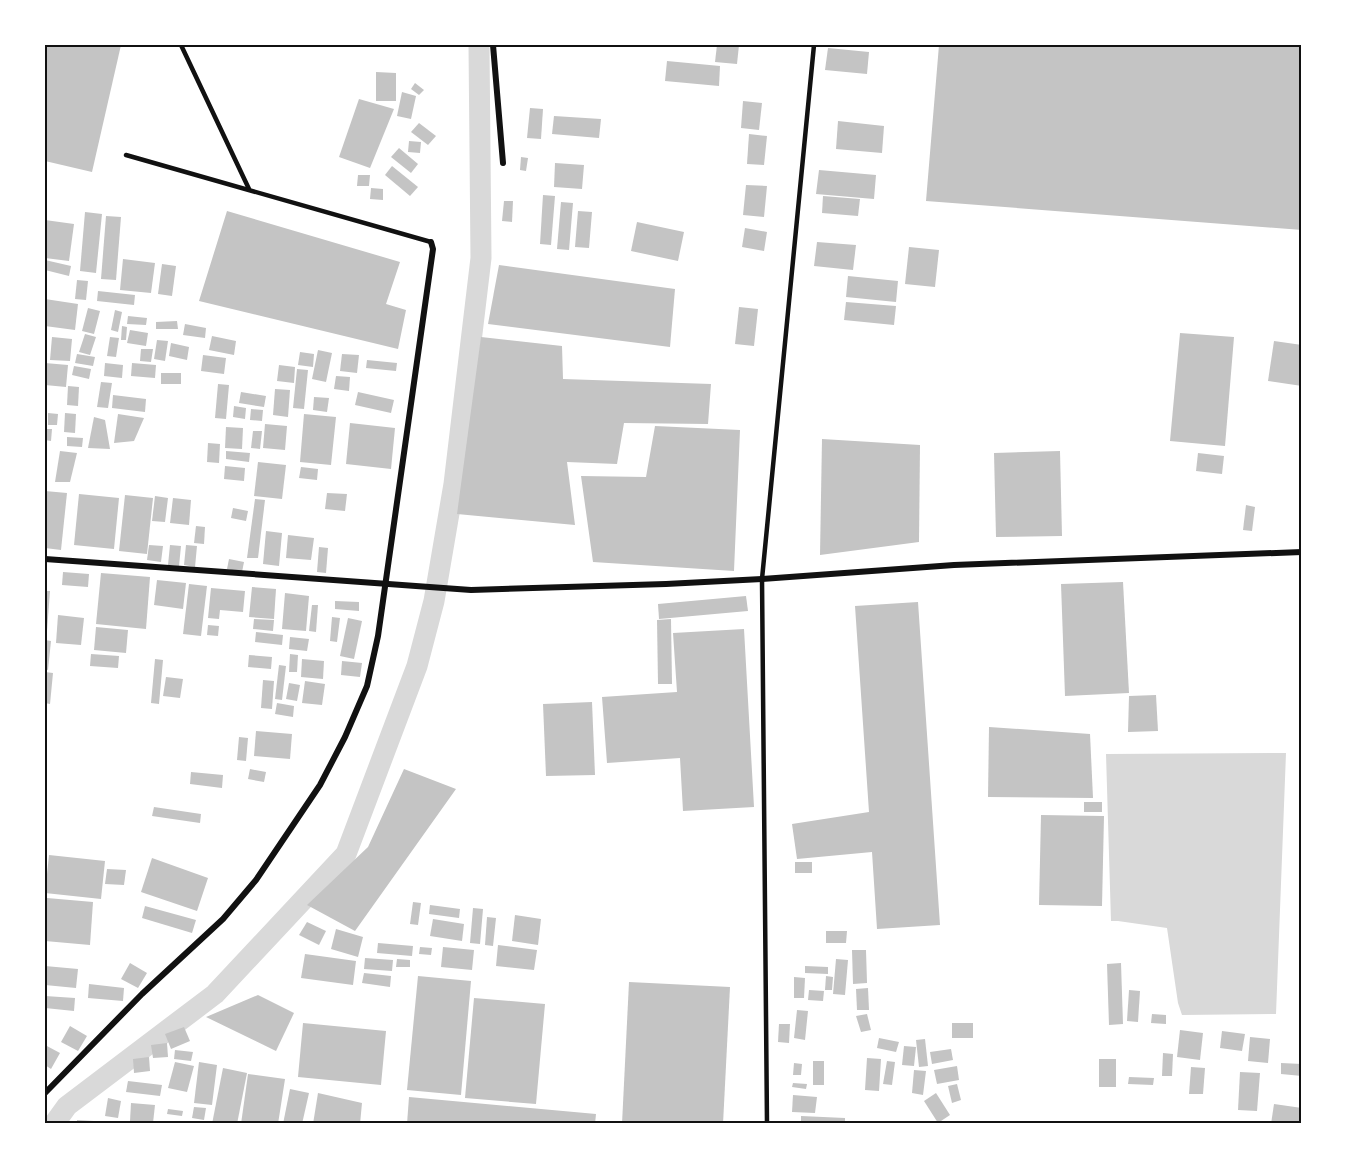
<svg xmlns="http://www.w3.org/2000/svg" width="1347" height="1169" viewBox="0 0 1347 1169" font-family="'Source Serif 4',serif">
<rect width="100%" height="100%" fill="#fff"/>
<path fill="#d9d9d9" d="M1286 753 1276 1014 1182 1015 1178 1003 1167 928 1118 921H1111L1106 754Z"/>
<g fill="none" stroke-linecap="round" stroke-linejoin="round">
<path stroke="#d9d9d9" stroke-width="21" d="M54 1124 67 1106 215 994 346 854 417 666 434 601 454 484 481 258 479 45"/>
</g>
<g fill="#c4c4c4">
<path d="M45 45H121L92 172 45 161Z"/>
<path d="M717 45H739L737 64 715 62Z"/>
<path d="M939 45H1302V230L926 201Z"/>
<path d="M828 48 869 52 867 74 825 70Z"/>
<path d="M667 61 720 66 719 86 665 81Z"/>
<path d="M376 72 396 73V101H376Z"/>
<path d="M415 83 424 90 419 95 411 89Z"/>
<path d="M402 92 416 96 411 119 397 116Z"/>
<path d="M359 99 394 109 370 168 339 157Z"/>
<path d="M743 101 762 103 759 130 741 128Z"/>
<path d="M530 108 543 109 541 139 527 138Z"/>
<path d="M554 116 601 119 599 138 552 134Z"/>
<path d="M838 121 884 126 882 153 836 149Z"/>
<path d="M419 123 436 136 428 145 411 132Z"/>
<path d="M749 134 767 136 764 165 747 164Z"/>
<path d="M409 141 421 142 420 153 408 152Z"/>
<path d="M399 148 418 164 411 173 391 157Z"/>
<path d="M521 157 528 158 526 171 520 170Z"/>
<path d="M555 163 584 165 582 189 554 187Z"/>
<path d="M392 166 418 187 410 196 385 175Z"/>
<path d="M819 170 876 175 874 199 816 194Z"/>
<path d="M358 175H370L369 186H357Z"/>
<path d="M746 185 767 186 764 217 743 215Z"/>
<path d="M371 188 383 189V200L370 199Z"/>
<path d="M543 195 555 196 551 245 540 244Z"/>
<path d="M823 196 860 199 858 216 822 213Z"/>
<path d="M504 201H513L512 222 502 221Z"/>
<path d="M561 202 573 203 569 250 557 249Z"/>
<path d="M227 211 400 262 386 304 406 310 398 349 199 301Z"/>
<path d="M578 211 592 212 589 248 575 247Z"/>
<path d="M85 212 102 214 96 273 80 271Z"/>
<path d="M106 216 121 217 116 280 101 279Z"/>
<path d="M45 220 74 224 69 261 45 258Z"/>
<path d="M637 222 684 232 678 261 631 251Z"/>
<path d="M745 228 767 232 764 251 742 247Z"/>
<path d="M817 242 856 245 853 270 814 266Z"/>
<path d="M909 247 939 250 935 287 905 284Z"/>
<path d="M123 259 155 263 151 293 120 290Z"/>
<path d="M45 260 71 266 69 276 45 270Z"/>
<path d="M162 264 176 266 172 296 158 294Z"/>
<path d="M499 265 675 289 670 347 488 324Z"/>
<path d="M848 276 898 281 896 302 846 297Z"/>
<path d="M77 280 88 281 86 300 75 299Z"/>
<path d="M98 291 135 295 134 305 97 301Z"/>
<path d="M45 299 78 304 75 330 45 326Z"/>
<path d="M846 302 896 306 894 325 844 320Z"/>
<path d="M739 307 758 309 754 346 735 344Z"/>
<path d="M88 308 100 311 94 334 82 331Z"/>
<path d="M115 310 122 312 118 332 111 330Z"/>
<path d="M128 316 147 318 146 325 127 324Z"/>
<path d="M177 321 178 329H156V322Z"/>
<path d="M185 324 206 328 205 338 183 335Z"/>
<path d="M122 326 127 327 126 340H121Z"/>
<path d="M130 330 148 333 146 346 127 343Z"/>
<path d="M1180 333 1234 337 1225 446 1170 441Z"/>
<path d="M85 334 96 337 90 355 79 352Z"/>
<path d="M212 336 236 341 234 355 209 350Z"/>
<path d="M52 337 72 339 70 361 50 360Z"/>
<path d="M110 337 119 338 116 357 107 356Z"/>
<path d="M481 337 562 346 563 379 711 384 708 424 624 423 617 464 567 462 575 525 457 514Z"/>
<path d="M157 340 168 341 165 361 154 359Z"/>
<path d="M1274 341 1302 345V386L1268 381Z"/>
<path d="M171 343 189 347 187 360 169 356Z"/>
<path d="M141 349H153L151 362 140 361Z"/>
<path d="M318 350 332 353 326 382 312 379Z"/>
<path d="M300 352 314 354 313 367 298 365Z"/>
<path d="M77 354 95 357 93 366 75 363Z"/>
<path d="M342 354 359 355 357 373 340 371Z"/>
<path d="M203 355 226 358 224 374 201 371Z"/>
<path d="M367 360 397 363 396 371 366 368Z"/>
<path d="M45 363 68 365 66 387 45 385Z"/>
<path d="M105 363 123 365 122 378 104 376Z"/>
<path d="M132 363 156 365 155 378 131 376Z"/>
<path d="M279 365 295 367 294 383 277 381Z"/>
<path d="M74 366 91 369 89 379 72 375Z"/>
<path d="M297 369 308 370 304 409 293 408Z"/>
<rect x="161" y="373" width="20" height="11"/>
<path d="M336 376 350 377 349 391 334 389Z"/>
<path d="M101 382 112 383 108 408 97 407Z"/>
<path d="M218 384 229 385 226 419 215 418Z"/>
<path d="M68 386 79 387 78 406 67 405Z"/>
<path d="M275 389 290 390 288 417 273 415Z"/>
<path d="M241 392 266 396 264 407 239 403Z"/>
<path d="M358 392 394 400 391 413 355 405Z"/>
<path d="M113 395 146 399 145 412 112 408Z"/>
<path d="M314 397 329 398 327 412 313 410Z"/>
<path d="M234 406 246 408 245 419 233 417Z"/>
<path d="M251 409 263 410 262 421 250 420Z"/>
<path d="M48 413 58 414 57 425H48Z"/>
<path d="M65 413 76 414 75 433 64 432Z"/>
<path d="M118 414 144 418 134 441 114 443Z"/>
<path d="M304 414 336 417 331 465 300 462Z"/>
<path d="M94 417 105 420 110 449 88 448Z"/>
<path d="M350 423 395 428 391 469 346 464Z"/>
<path d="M265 424 287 426 285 450 263 448Z"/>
<path d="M655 426 740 430 734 571 593 562 581 476 646 477Z"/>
<path d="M226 427 243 428 242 449 225 448Z"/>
<path d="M45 429H52L51 441 45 440Z"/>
<path d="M253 431H262L260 449 251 448Z"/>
<path d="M67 437 83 438 82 447 67 446Z"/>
<path d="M822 439 920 445 919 542 820 555Z"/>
<path d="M208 443 220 444 219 463 207 462Z"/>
<path d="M60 451 77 453 70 482H55Z"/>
<path d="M226 451 250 453 249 462 226 459Z"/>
<path d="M1060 451 1062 536 996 537 994 453Z"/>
<path d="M1198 453 1224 456 1222 474 1196 471Z"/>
<path d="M258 462 286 465 282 499 254 496Z"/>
<path d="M225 466 245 468 244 481 224 479Z"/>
<path d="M301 467 318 469 317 480 299 478Z"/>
<path d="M45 491 67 493 61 550 45 548Z"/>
<path d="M327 493 347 494 345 511 325 509Z"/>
<path d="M79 494 119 498 114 549 74 545Z"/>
<path d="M125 495 153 498 147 554 119 551Z"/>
<path d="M155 496 168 498 165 522 152 521Z"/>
<path d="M173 498 191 500 189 525 170 523Z"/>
<path d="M255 499 265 500 258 558H247Z"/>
<path d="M1246 505 1255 507 1252 531 1243 530Z"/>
<path d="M233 508 248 511 246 521 231 518Z"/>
<path d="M196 526 205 527 204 544 194 543Z"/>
<path d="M266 531 282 533 279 566 263 564Z"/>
<path d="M288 535 314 538 311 560 286 558Z"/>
<path d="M149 545 163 546 161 562 147 560Z"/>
<path d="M170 545 181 546 179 566 168 565Z"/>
<path d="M186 545 197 546 195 567 184 565Z"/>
<path d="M319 547 328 548 326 573 317 572Z"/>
<path d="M229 559 244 562 242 572 227 569Z"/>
<path d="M63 572 89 574 88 587 62 585Z"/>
<path d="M101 573 150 577 146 629 96 624Z"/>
<path d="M157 580 186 583 183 609 154 605Z"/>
<path d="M1123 582 1129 693 1065 696 1061 584Z"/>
<path d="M189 584 207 586 201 636 183 634Z"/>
<path d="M252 587 276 589 274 619 249 617Z"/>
<path d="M211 588 245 591 243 612 220 610 219 619 208 618Z"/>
<path d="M45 591H50L47 631H45Z"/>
<path d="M285 593 309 596 306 631 282 629Z"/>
<path d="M746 596 748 611 659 619 658 604Z"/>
<path d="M335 601 359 602V611L335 609Z"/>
<path d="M918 602 940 925 877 929 872 852 797 859 792 824 869 812 855 606Z"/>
<path d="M312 605H318L316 632 309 631Z"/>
<path d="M58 615 84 618 81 645 56 643Z"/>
<path d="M332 617 340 618 337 642 330 641Z"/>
<path d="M348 618 362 621 354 659 340 656Z"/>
<path d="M254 619 274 620 273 631 253 629Z"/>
<path d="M671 619 672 684H658L657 620Z"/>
<path d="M208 625 219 626 218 636 207 635Z"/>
<path d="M96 627 128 630 126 653 94 650Z"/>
<path d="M744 629 754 807 683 811 680 758 607 763 602 697 677 692 673 633Z"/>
<path d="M256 632 283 635 282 645 255 642Z"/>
<path d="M290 637 309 639 307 651 289 649Z"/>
<path d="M45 640 51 641 48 670 45 669Z"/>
<path d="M91 654 119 656 118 668 90 666Z"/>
<path d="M290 654 298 655 297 672H289Z"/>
<path d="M249 655 272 657 271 669 248 667Z"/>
<path d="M155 659 163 660 159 704 151 703Z"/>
<path d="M302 659 324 661 323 679 301 677Z"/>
<path d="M342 661 362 663 360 677 341 675Z"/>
<path d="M279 665 286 666 282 700 275 699Z"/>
<path d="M45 672 53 673 50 704 45 703Z"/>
<path d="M166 677 183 679 180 698 163 696Z"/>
<path d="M263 680 274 681 272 709 261 708Z"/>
<path d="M305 681 325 684 322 705 302 703Z"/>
<path d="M289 683 300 685 297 701 286 699Z"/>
<path d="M1156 695 1158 731 1128 732 1129 696Z"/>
<path d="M592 702 595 775 546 776 543 704Z"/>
<path d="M277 703 294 706 293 717 275 714Z"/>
<path d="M989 727 1090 734 1093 798 988 797Z"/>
<path d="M256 731 292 734 290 759 254 756Z"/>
<path d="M239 737 248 738 246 761 237 760Z"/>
<path d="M250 769 266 772 264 782 248 779Z"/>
<path d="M404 769 456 789 355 931 307 905 368 847Z"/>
<path d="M191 772 223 775 222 788 190 784Z"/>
<rect x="1084" y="802" width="18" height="10"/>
<path d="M154 807 201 814 200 823 152 816Z"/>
<path d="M1041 815 1104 816 1102 906 1039 905Z"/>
<path d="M49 855 105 861 101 899 45 893Z"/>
<path d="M152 858 208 878 197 911 141 892Z"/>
<rect x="795" y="862" width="17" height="11"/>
<path d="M107 869 126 870 124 885 105 884Z"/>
<path d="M47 898 93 902 90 945 45 941Z"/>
<path d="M413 902 421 903 418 925 410 924Z"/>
<path d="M430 905 460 909 459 918 429 914Z"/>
<path d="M145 906 196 920 192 933 142 918Z"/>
<path d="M473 908 483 909 480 944 470 943Z"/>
<path d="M515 915 541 919 538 945 512 941Z"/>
<path d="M487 917 496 918 493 946 485 945Z"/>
<path d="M433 919 464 924 462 941 430 936Z"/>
<path d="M307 922 326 931 319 945 299 935Z"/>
<path d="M336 929 363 937 358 957 331 949Z"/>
<path d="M826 931H847L846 943H826Z"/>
<path d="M378 943 413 946 412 956 377 953Z"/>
<path d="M498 945 537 950 534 970 496 966Z"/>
<path d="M420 947 432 948 431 955 419 954Z"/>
<path d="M443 947 474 950 472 970 441 967Z"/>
<path d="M852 950H866L867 983 853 984Z"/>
<path d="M305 954 356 961 353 985 301 978Z"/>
<path d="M365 958 393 960 392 971 364 969Z"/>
<path d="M397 959 410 960V967H396Z"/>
<path d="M836 959 848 960 845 995 833 994Z"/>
<path d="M130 963 147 973 138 988 121 979Z"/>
<path d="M1121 963 1123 1024 1109 1025 1107 964Z"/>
<path d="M45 966 78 969 76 988 45 985Z"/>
<path d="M805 966 828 967V974L805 973Z"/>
<path d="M364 973 391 976 390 987 362 983Z"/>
<path d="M418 976 471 981 461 1095 407 1090Z"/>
<path d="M826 976 833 977 832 990H825Z"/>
<path d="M794 977 805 978 804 998H794Z"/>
<path d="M629 982 730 987 723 1124H622Z"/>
<path d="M89 984 124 988 123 1001 88 998Z"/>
<path d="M868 988 869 1010H857L856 989Z"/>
<path d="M809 990 824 991 823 1001 808 1000Z"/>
<path d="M1129 990 1140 991 1138 1022 1127 1021Z"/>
<path d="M258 995 294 1013 276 1051 206 1017Z"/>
<path d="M45 996 75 998 74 1011 45 1008Z"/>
<path d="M474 998 545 1004 536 1104 465 1098Z"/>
<path d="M797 1010 808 1011 805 1040 794 1038Z"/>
<path d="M867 1014 871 1030 861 1032 856 1016Z"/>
<path d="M1152 1014 1166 1015V1024L1151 1023Z"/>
<path d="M303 1023 386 1031 381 1085 298 1077Z"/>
<rect x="952" y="1023" width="21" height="15"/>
<path d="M779 1024H790L789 1043 778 1042Z"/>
<path d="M70 1026 87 1036 78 1051 61 1042Z"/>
<path d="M184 1027 190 1041 171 1049 165 1034Z"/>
<path d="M1180 1030 1203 1033 1200 1060 1177 1057Z"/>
<path d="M1222 1031 1245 1034 1242 1051 1220 1048Z"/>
<path d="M1250 1037 1270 1039 1268 1063 1248 1061Z"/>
<path d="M879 1038 899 1042 896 1052 877 1048Z"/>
<path d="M925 1039 928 1066 919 1067 916 1040Z"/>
<path d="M167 1043 168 1057 153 1058 151 1045Z"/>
<path d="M45 1045 60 1053 51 1069 45 1065Z"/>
<path d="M904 1046 916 1047 914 1066 902 1065Z"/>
<path d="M951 1049 953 1060 932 1064 930 1052Z"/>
<path d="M175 1050 193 1052 191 1061 174 1059Z"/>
<path d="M1163 1053 1173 1054 1172 1076H1162Z"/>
<path d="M149 1057 150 1071 134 1073 133 1059Z"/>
<path d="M867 1058 881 1059 879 1091 865 1090Z"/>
<rect x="1099" y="1059" width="17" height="28"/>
<rect x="813" y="1061" width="11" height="24"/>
<path d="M887 1061 895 1062 892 1085 883 1084Z"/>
<path d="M175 1062 194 1066 187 1092 168 1088Z"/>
<path d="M199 1062 217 1065 212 1105 194 1103Z"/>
<path d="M794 1063 802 1064 801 1075H793Z"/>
<path d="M1281 1063 1302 1064V1076L1281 1074Z"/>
<path d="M957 1066 959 1080 937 1084 934 1070Z"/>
<path d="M1191 1067 1205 1068 1203 1094H1189Z"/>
<path d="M223 1068 247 1073 237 1124H212Z"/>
<path d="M914 1070 926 1071 923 1095 912 1093Z"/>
<path d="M1240 1072 1260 1073 1257 1111 1238 1110Z"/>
<path d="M248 1074 285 1079 278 1124H241Z"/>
<path d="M1129 1077 1154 1078 1153 1085 1128 1084Z"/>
<path d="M128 1081 162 1085 160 1096 126 1092Z"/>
<path d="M793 1083 807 1084 806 1089 792 1087Z"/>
<path d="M957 1084 961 1100 952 1103 948 1086Z"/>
<path d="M290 1089 309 1093 302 1124H283Z"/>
<path d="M318 1093 362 1103 360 1124H313Z"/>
<path d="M936 1093 950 1115 938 1123 924 1101Z"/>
<path d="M793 1095 817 1097 815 1113 792 1112Z"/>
<path d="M409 1097 596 1114 595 1124H407Z"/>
<path d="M108 1098 121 1101 118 1118 105 1116Z"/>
<path d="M131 1103 155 1105 153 1123 130 1121Z"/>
<path d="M1274 1104 1302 1108 1301 1124H1271Z"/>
<path d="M194 1107 206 1108 204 1120 192 1118Z"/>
<path d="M168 1109 183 1111 182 1116 167 1114Z"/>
<path d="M801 1116 845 1118V1124H801Z"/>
<path d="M77 1120 111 1122V1124H77Z"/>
</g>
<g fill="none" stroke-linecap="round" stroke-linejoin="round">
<g stroke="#111" stroke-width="4.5">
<path d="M181 45 249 189"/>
<path d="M126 155 431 242"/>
<path d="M767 1124 762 579 814 45"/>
</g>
<g stroke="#111" stroke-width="6">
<path d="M493 45 503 163"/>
<path d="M45 559 471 590 666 584 762 579 954 565 1302 552"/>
<path d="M45 1093 142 994 223 919 256 880 320 785 345 737 367 686 378 636 433 249 431 242"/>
</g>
</g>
<rect width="1347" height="1169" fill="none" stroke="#ffffff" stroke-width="93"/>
<rect x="46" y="46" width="1254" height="1076" fill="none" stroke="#111" stroke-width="2"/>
</svg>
